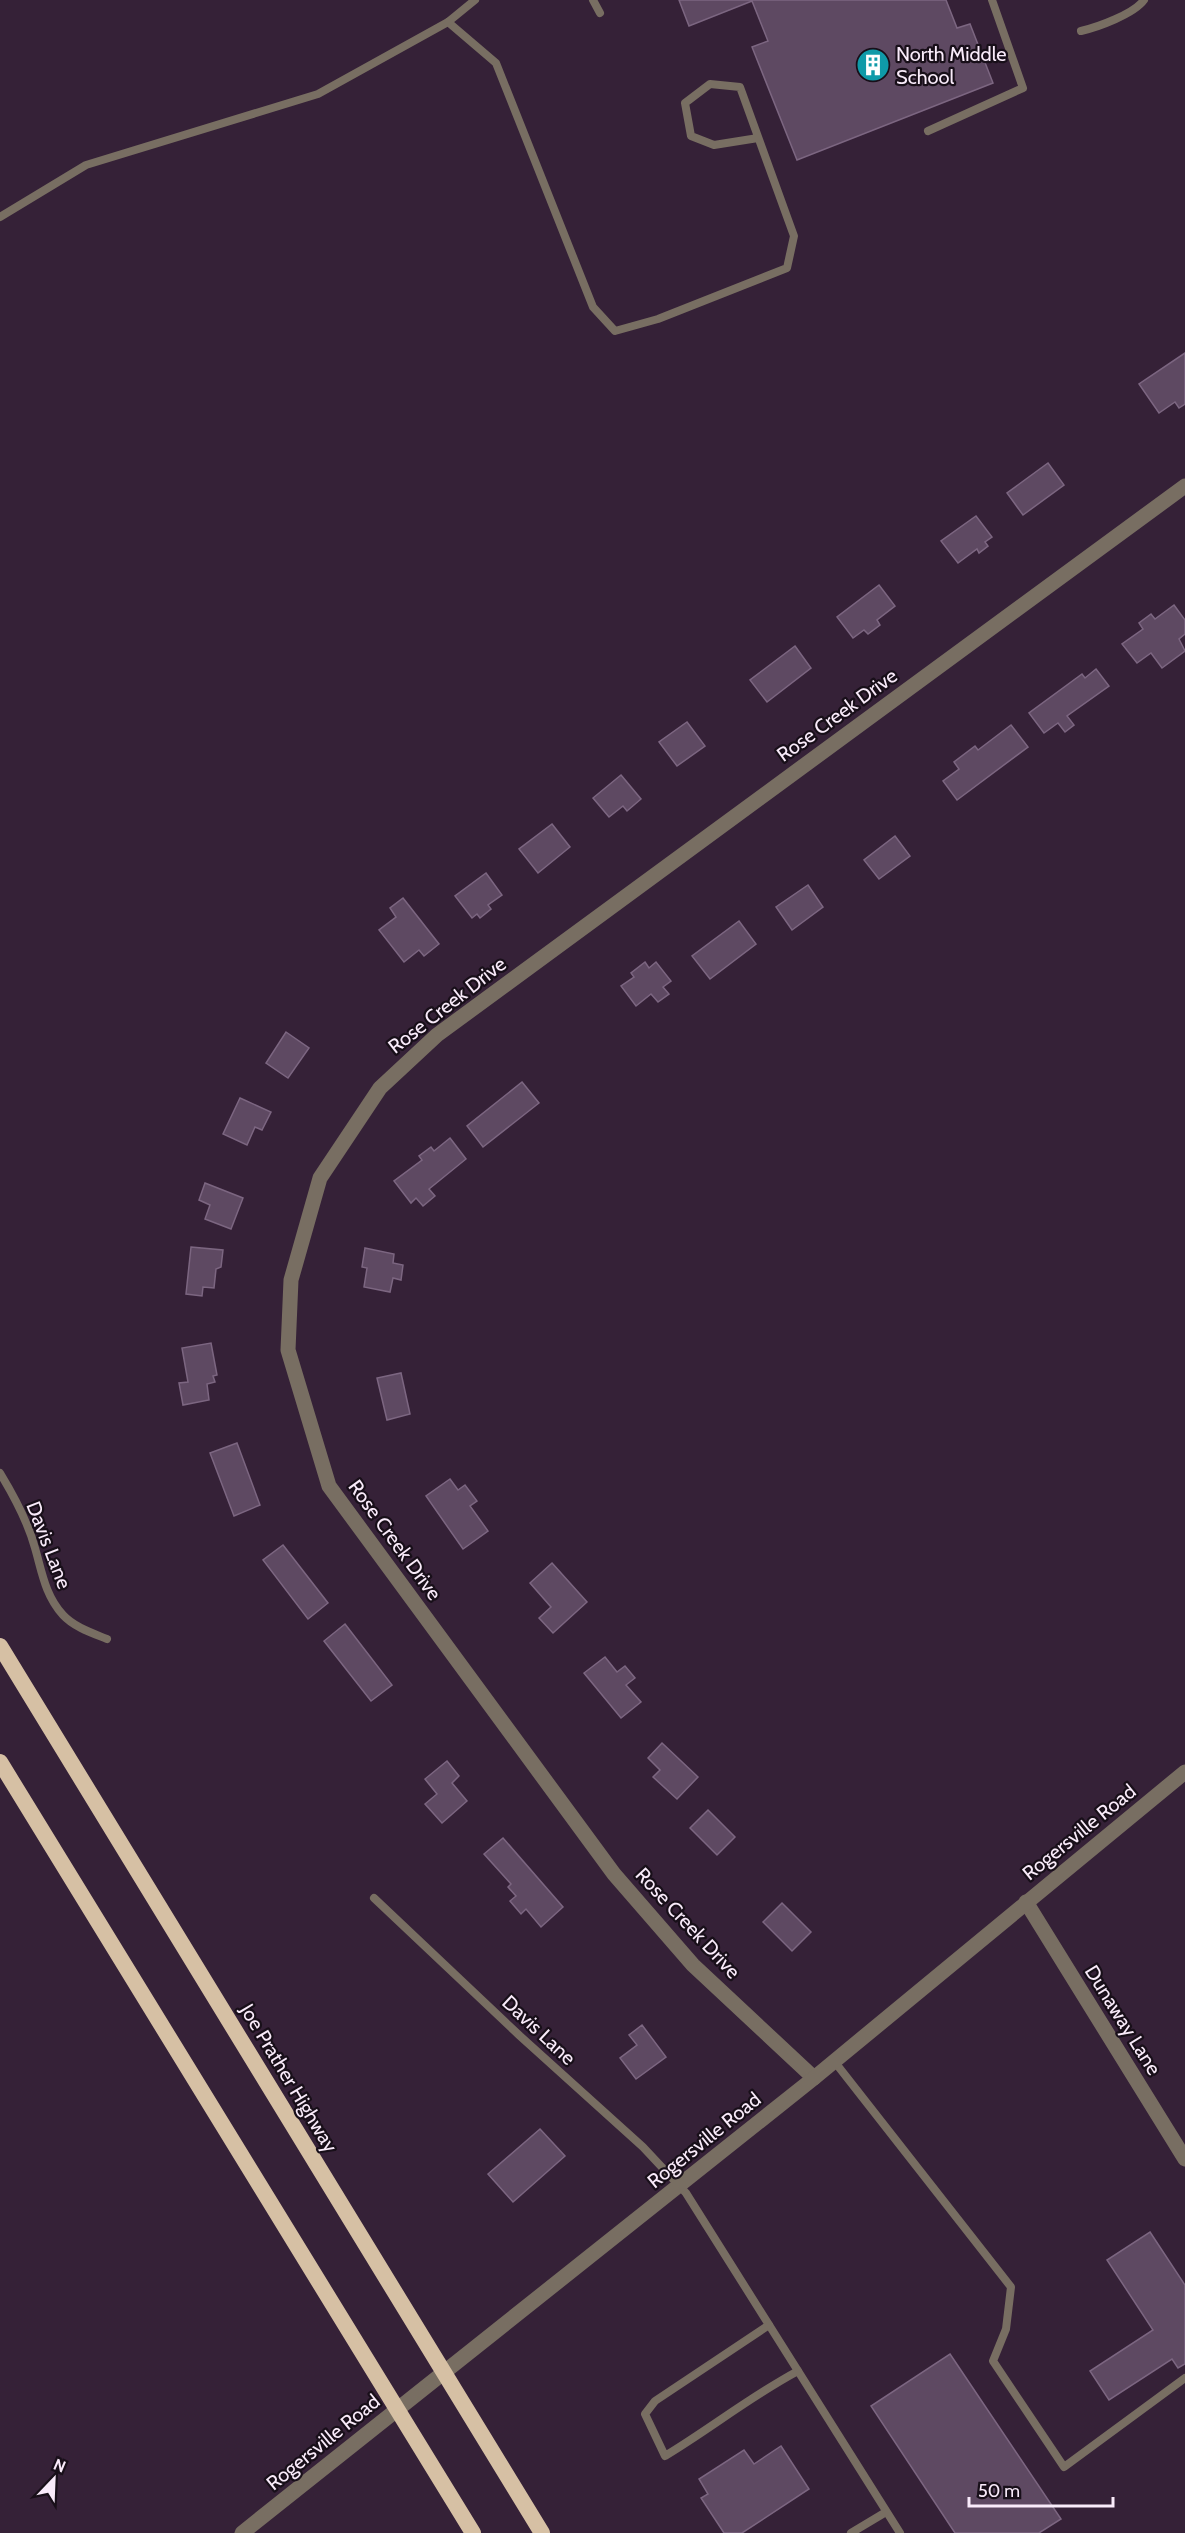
<svg xmlns="http://www.w3.org/2000/svg" width="1185" height="2533" viewBox="0 0 1185 2533" font-family="Cabin,sans-serif">
<rect width="100%" height="100%" fill="#352137"/>
<g fill="#5e4962" stroke="#7c6681" stroke-width="1.5">
<path d="M679 0H946L957 28 970 24 993 83 797 160 752 47 768 41 752 1 689 26Z"/>
<path d="M1185 353V404L1179 408 1175 402 1159 413 1139 384Z"/>
<path d="M1048 463 1064 485 1023 515 1007 493Z"/>
<path d="M976 516 992 537 985 542 988 546 979 553 977 549 958 563 941 541Z"/>
<path d="M879 585 895 606 877 620 880 625 868 634 864 630 853 638 837 617Z"/>
<path d="M1174 605 1185 620V634L1179 639 1185 651 1162 668 1151 653 1137 663 1122 644 1143 629 1139 623 1151 614 1155 619Z"/>
<path d="M795 646 811 668 767 702 750 680Z"/>
<path d="M1096 669 1109 686 1067 716 1074 725 1065 732 1058 723 1044 733 1029 713 1082 674 1085 678Z"/>
<path d="M687 722 705 746 677 766 659 742Z"/>
<path d="M1011 725 1028 747 957 800 943 781 959 769 954 762 975 746 978 750Z"/>
<path d="M621 775 641 799 627 811 623 806 609 817 593 798Z"/>
<path d="M552 824 570 847 538 873 519 849Z"/>
<path d="M895 836 910 856 879 879 864 860Z"/>
<path d="M486 873 502 895 488 905 491 909 480 918 477 914 472 918 455 896Z"/>
<path d="M808 885 823 907 792 930 776 907Z"/>
<path d="M403 898 439 944 424 956 419 950 404 962 379 930 396 917 390 908Z"/>
<path d="M739 921 756 944 710 979 692 956Z"/>
<path d="M645 962 649 968 656 962 671 981 663 987 669 994 658 1002 651 994 636 1006 621 986 634 977 631 973Z"/>
<path d="M286 1032 309 1048 288 1078 266 1063Z"/>
<path d="M522 1082 539 1103 483 1147 467 1126Z"/>
<path d="M240 1098 271 1112 262 1130 255 1127 247 1145 223 1134Z"/>
<path d="M450 1138 466 1159 429 1189 435 1196 423 1206 416 1198 411 1203 394 1181 422 1160 419 1156 431 1147 434 1151Z"/>
<path d="M205 1183 243 1198 231 1229 205 1219 210 1205 199 1200Z"/>
<path d="M191 1247 223 1250 221 1267 216 1269 214 1288 203 1287 202 1296 186 1294Z"/>
<path d="M365 1248 394 1254 393 1263 403 1265 401 1280 393 1278 390 1292 364 1287 367 1268 362 1267Z"/>
<path d="M211 1343 217 1375 213 1376 215 1382 207 1384 209 1400 183 1405 179 1383 188 1382 182 1348Z"/>
<path d="M401 1373 410 1414 387 1420 377 1378Z"/>
<path d="M237 1443 260 1505 234 1516 210 1453Z"/>
<path d="M450 1479 458 1490 465 1485 477 1501 470 1506 488 1531 463 1549 426 1496Z"/>
<path d="M283 1545 328 1603 308 1619 263 1560Z"/>
<path d="M552 1563 587 1602 553 1633 539 1618 551 1607 530 1583Z"/>
<path d="M345 1624 392 1685 371 1701 324 1641Z"/>
<path d="M605 1657 617 1672 625 1666 635 1678 626 1685 641 1702 621 1718 584 1673Z"/>
<path d="M662 1743 698 1777 677 1799 653 1777 660 1770 648 1758Z"/>
<path d="M447 1761 459 1776 452 1783 467 1801 442 1823 425 1804 437 1794 425 1779Z"/>
<path d="M708 1810 735 1837 717 1855 690 1828Z"/>
<path d="M503 1838 563 1907 541 1927 526 1909 521 1914 510 1901 516 1896 508 1887 511 1884 484 1854Z"/>
<path d="M782 1903 811 1932 792 1951 763 1922Z"/>
<path d="M642 2025 666 2057 636 2079 620 2058 637 2045 629 2035Z"/>
<path d="M540 2129 565 2156 513 2202 488 2174Z"/>
<path d="M1150 2232 1185 2285V2364L1178 2368 1172 2359 1109 2400 1090 2371 1153 2330 1107 2260Z"/>
<path d="M950 2354 1061 2519 1039 2533H955L871 2406Z"/>
<path d="M781 2446 809 2489 742 2533H724L701 2498 708 2494 699 2479 744 2450 754 2464Z"/>
</g>
<g fill="none" stroke-linecap="round" stroke-linejoin="round">
<g stroke="#786e62" stroke-width="8">
<path d="M593 0 600 13"/>
<path d="M448 22 496 63 593 307 615 331 658 319 787 268 794 236 740 87 710 84 685 103 691 136 714 145 758 138"/>
<path d="M1081 31C1098 27 1134 14 1144 0"/>
<path d="M928 131 1023 88 992 0"/>
<path d="M0 217 86 165 318 94 448 22 475 0"/>
<path d="M0 1473C14 1496 28 1522 35 1548 42 1572 45 1595 63 1615 74 1627 92 1633 107 1639"/>
<path d="M374 1898 520 2036 643 2147 686 2193 900 2533"/>
<path d="M834 2061 1011 2287 1006 2329 993 2361 1064 2467 1185 2378"/>
<path d="M769 2325 655 2401 645 2414 665 2456C710 2429 751 2396 798 2371"/>
<path d="M851 2533 886 2512"/>
</g>
<g stroke="#786e62" stroke-width="15">
<path d="M1026 1902 1185 2159"/>
<path d="M814 2078 693 1965 614 1874 329 1486 288 1350 291 1280 320 1178 380 1088 437 1035 1185 486"/>
</g>
<path stroke="#786e62" stroke-width="15" d="M242 2533 814 2078 1185 1772"/>
<g stroke="#d6c0a4" stroke-width="16">
<path d="M0 1646 542 2533"/>
<path d="M0 1762 473 2533"/>
</g>
</g>
<defs>
<symbol id="building-disc" viewBox="-11 -11 22 22"><circle r="9.5" fill="#0f9aa8" stroke="#180f19"/><path d="M-4-6H4V6H1V3H-1V6H-4ZM-2.5-4.3h1.7v1.8h-1.7ZM.8-4.3h1.7v1.8H.8ZM-2.5-1h1.7V.8h-1.7ZM.8-1h1.7V.8H.8Z" fill="#fff"/></symbol>
</defs>
<g fill-rule="evenodd">
<use href="#building-disc" x="854" y="46" width="38" height="38"/>
</g>
<g text-anchor="middle" stroke-width="4.5" stroke-linejoin="round" paint-order="stroke">
<g font-size="20" fill="#f9ebfa" stroke="#180f19" text-anchor="start">
<text x="896" y="61">North Middle<tspan x="896" dy="23">School</tspan></text>
</g>
<g font-size="20" fill="#f9ebfa" stroke="#180f19">
<text transform="translate(837 715) rotate(-36)" y="7">Rose Creek Drive</text>
<text transform="translate(447 1005) rotate(-38)" y="7">Rose Creek Drive</text>
<text transform="translate(395 1540) rotate(54)" y="7">Rose Creek Drive</text>
<text transform="translate(49 1545) rotate(69)" y="7">Davis Lane</text>
<text transform="translate(1079 1832) rotate(-39)" y="7">Rogersville Road</text>
<text transform="translate(688 1923) rotate(47)" y="7">Rose Creek Drive</text>
<text transform="translate(1123 2020) rotate(58)" y="7">Dunaway Lane</text>
<text transform="translate(539 2030) rotate(43)" y="7">Davis Lane</text>
<text transform="translate(289 2078) rotate(59)" y="7">Joe Prather Highway</text>
<text transform="translate(704 2140) rotate(-39)" y="7">Rogersville Road</text>
<text transform="translate(323 2442) rotate(-39)" y="7">Rogersville Road</text>
</g>
</g>
<g transform="translate(54 2479) rotate(23)" stroke="#180f19" stroke-width="4.5" paint-order="stroke">
<path d="M0-4.5L10 22L0 15L-10 22Z" fill="#f9ebfa"/>
<text y="-9" font-size="16" font-weight="bold" text-anchor="middle" fill="#f9ebfa">N</text>
</g>
<path d="M969 2497v9h144v-9" fill="none" stroke="#f9ebfa" stroke-width="3"/>
<text x="978" y="2497" font-size="18" fill="#f9ebfa" stroke="#180f19" stroke-width="4.5" paint-order="stroke">50 m</text>
</svg>
